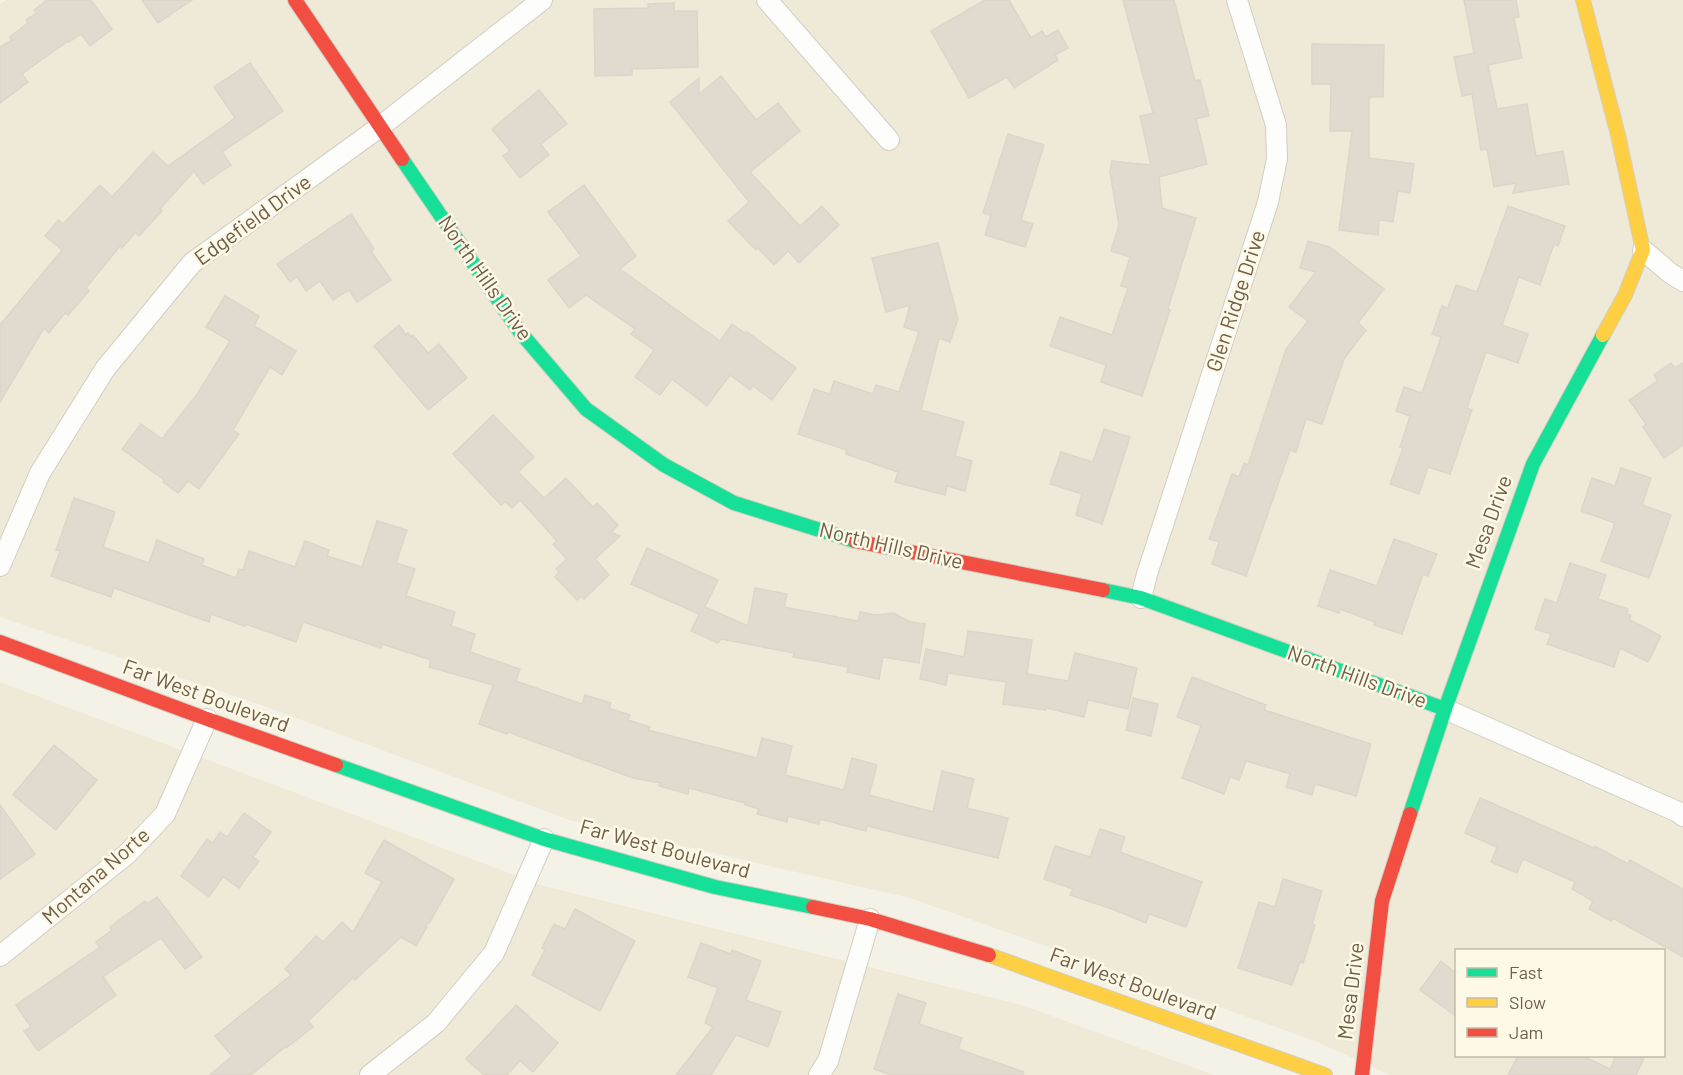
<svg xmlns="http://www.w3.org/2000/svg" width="1683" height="1075" viewBox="0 0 1683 1075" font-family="Barlow,sans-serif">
<rect width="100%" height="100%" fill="#f4f2e7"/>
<g fill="#efead7" fill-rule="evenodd">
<path d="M6 0H1683V1075H1390L1315 1041 910 898 569 820 264 706 0 617V4ZM1456 950H1664V1056H1456Z"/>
<path d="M0 682 544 886 1022 1005 1214 1075H0Z"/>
</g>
<g fill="#e0dacf" stroke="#dcd6ca" stroke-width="1.5">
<path d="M47 0H91L112 29 90 46 81 34 69 42 68 41 22 74 28 82 0 103V47L12 40 10 37 28 23 26 20 37 13 34 10Z"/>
<path d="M142 0H192L158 23Z"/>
<path d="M985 0H1009L1031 38 1042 31 1046 37 1058 30 1068 48 1055 55 1058 60 1014 88 1007 77 969 98 931 31Z"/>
<path d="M1123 0H1174L1195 81 1200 80 1209 116 1196 119 1207 164 1159 177 1162 208 1196 218 1168 309 1170 310 1142 396 1101 382 1106 365 1050 346 1060 317 1112 335 1128 288 1121 286 1130 257 1111 251 1119 225 1110 172 1112 161 1151 165 1140 116 1153 113Z"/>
<path d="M1464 0H1516L1519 17 1514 18 1522 58 1488 65 1497 109 1527 104 1536 156 1563 151 1569 184 1513 193 1516 183 1494 187 1487 149 1481 150 1472 94 1462 96 1454 57 1474 53Z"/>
<path d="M674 3V11H697L698 67 632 69V75L595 76 594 9 648 8V4Z"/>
<path d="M1312 44 1384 45 1383 97H1369V158L1414 164 1410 193 1398 191 1393 222 1379 220 1378 235 1339 230 1352 131H1330L1331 84H1312Z"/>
<path d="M250 63 283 111 222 152 231 165 203 184 194 171 160 209 162 211 139 236 135 233 122 248 120 246 86 288 89 291 68 315 65 313 49 333 44 328 0 402V325L62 250 45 236 58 220 63 224 100 185 112 197 153 152 168 166 235 118 214 87Z"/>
<path d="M721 76 756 120 778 103 800 131 750 172 800 226 822 206 839 225 799 263 788 251 774 265 758 248 756 250 728 221 749 202 670 102 699 78V94Z"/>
<path d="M539 90 567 124 541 144 549 155 520 178 503 156 510 151 492 129Z"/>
<path d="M1008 134 1044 145 1021 220 1033 224 1025 247 985 235 991 215 983 213Z"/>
<path d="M584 185 636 256 620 269 720 341 732 324 746 334 747 332 796 368 772 400 753 386 750 390 730 375 707 406 672 379 660 395 635 377 654 350 631 334 635 329 586 295 569 308 548 280 581 256 548 212Z"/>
<path d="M1508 206 1565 226 1558 246 1554 244 1540 285 1519 277 1502 325 1528 334 1518 363 1486 352 1467 408 1472 410 1450 474 1428 467 1419 494 1390 484 1403 448 1400 447 1410 416 1396 411 1404 387 1422 393 1441 337 1432 334 1442 306 1448 308 1456 285 1477 292Z"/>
<path d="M351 214 374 249 371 251 391 280 357 302 349 290 333 300 320 281 306 291 297 277 290 282 277 264Z"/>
<path d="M1308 241 1330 247 1384 289 1358 323 1366 330 1344 359 1322 424 1306 419 1296 452 1290 450 1246 576 1212 564 1219 542 1209 539 1232 474 1239 477 1244 463 1248 465 1286 349 1308 321 1289 307 1316 272 1300 268Z"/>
<path d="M938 243 958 319 950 342 939 338 921 410 964 422 955 456 972 461 965 491 947 486 945 495 895 482 898 472 846 454 847 450 798 434 814 389 830 394 834 381 873 394 876 385 899 392 919 332 904 327 910 305 886 312 872 258Z"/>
<path d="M225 296 259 316 254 326 296 351 282 375 270 367 233 430 239 434 199 489 188 481 178 493 163 482 164 480 122 449 141 424 162 439 198 393 230 341 206 327Z"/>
<path d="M399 325 406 335 408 333 411 337 413 335 428 353 439 344 467 378 428 410 374 346Z"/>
<path d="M1671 363 1675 368 1683 363V445L1664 458 1643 427 1646 424 1629 400 1658 381 1654 375Z"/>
<path d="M493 415 534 457 518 472 544 498 566 478 593 507 597 503 618 525 611 532 620 536 595 559 609 575 584 599 581 596 577 600 555 577 559 572 556 569 567 559 553 544 557 541 520 500 512 508 505 502 501 505 453 454Z"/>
<path d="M1104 429 1130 437 1102 524 1076 515 1082 494 1050 484 1061 452 1093 462Z"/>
<path d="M1621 468 1651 478 1642 505 1671 515 1649 578 1601 561 1615 523 1581 511 1592 478 1615 486Z"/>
<path d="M74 498 115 512 103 547 149 563 157 540 204 559 202 565 236 578 239 569 243 570 249 551 295 567 305 541 329 550 327 556 362 567 377 521 407 530 396 563 415 569 406 596 455 612 451 626 475 634 470 652 520 669 516 681 582 704 585 695 611 703 609 708 630 715 628 720 650 727 648 730 757 758 762 738 792 746 785 775 844 790 852 758 877 765 869 795 933 812 942 771 974 779 967 808 1008 818 998 858 867 826 866 831 820 819 819 824 788 816 787 822 757 814 759 809 745 805V803L689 788 688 794 659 786 660 783 633 778 508 732 507 734 479 724 493 685 429 667 431 660 382 644 381 648 303 622 296 642 246 624 245 626 211 614 209 622 114 588 111 597 51 576 60 551 56 550Z"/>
<path d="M1394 539 1437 554 1428 576 1423 574 1402 634 1374 625 1375 622 1340 609 1339 613 1318 606 1330 570 1377 586Z"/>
<path d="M647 548 718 580 705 607 748 626 755 588 787 594 784 607 858 621 860 612 875 615 894 613 910 622 925 624 919 663 883 657 879 679 847 672 848 667 793 657 794 653 721 639 718 643 691 631 699 614 631 584Z"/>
<path d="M1570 563 1606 575 1598 599 1628 609 1627 614 1631 615 1630 620 1661 636 1648 662 1620 648 1614 667 1547 644 1551 634 1535 629 1545 599 1557 603Z"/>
<path d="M968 631 1032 640 1027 674 1068 681 1075 653 1137 668 1128 709 1088 700 1084 717 1047 708 1046 710 1003 704 1006 682 948 673 946 685 920 679 926 649 964 657Z"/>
<path d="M1192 677 1266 705 1264 710 1371 744 1356 796 1315 784 1312 795 1286 787 1290 774 1246 761 1239 780 1230 777 1224 794 1182 778 1201 726 1177 717Z"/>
<path d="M1133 698 1158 704 1151 736 1126 730Z"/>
<path d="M54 745 97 780 56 830 13 795Z"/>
<path d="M1480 798 1594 848 1595 846 1628 864 1630 860 1683 889V957L1613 918 1611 921 1589 909 1593 901 1572 889 1575 882 1523 859 1517 873 1491 862 1497 847 1465 833Z"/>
<path d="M0 805 35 854 0 879Z"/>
<path d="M244 813 271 832 253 857 259 861 239 888 223 877 209 897 181 876 207 839 213 843 220 832 227 837Z"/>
<path d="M1100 829 1125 837 1120 852 1202 882 1186 927 1149 914 1146 923 1115 910 1070 895 1073 889 1044 879 1055 846 1090 857Z"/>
<path d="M384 840 454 879 430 922 425 926 427 927 416 946 401 937 355 980 353 978 308 1021 313 1027 286 1048 285 1047 251 1075H210L232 1056 215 1036 291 975 285 969 316 936 323 942 342 922 353 932 382 882 365 873Z"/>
<path d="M1283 879 1322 891 1312 924 1315 925 1303 963 1300 962 1292 985 1238 968 1259 902 1275 907Z"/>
<path d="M157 897 202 957 185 969 161 938 103 977 116 995 38 1051 24 1031 31 1027 16 1005 100 947 96 942 112 930 110 927 145 901 147 904Z"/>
<path d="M575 909 635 941 600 1011 532 975 545 950 542 948 554 924 565 929Z"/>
<path d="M701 943 731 954 732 950 761 961 746 1000 781 1012 768 1047 736 1035 711 1075H676L713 1027 705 1023 718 988 688 977Z"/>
<path d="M1441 961 1456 973V1016L1420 990Z"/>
<path d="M898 994 926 1003 919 1024 962 1038 958 1049 1024 1072 1023 1075H891L874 1069Z"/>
<path d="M516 1005 558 1043 533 1072 520 1061 507 1075H484L466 1059Z"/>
<path d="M1518 1056H1583L1610 1069 1616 1056H1645L1636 1075H1508Z"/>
</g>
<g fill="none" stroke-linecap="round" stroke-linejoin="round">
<defs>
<g id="street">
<path d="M767 0 889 140"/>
<path d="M1643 250 1670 273 1683 281"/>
<path d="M0 566 40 473 105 369 192 263 381 126 542 0"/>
<path d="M1141 598 1147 574 1268 202 1277 159 1276 125 1237 0"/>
<path d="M1445 709 1678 812 1683 816"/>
<path d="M0 956 127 854 165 814 207 719"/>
<path d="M370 1075 436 1023 494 953 544 839"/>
<path d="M819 1075 828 1061 870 919"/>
</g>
<g id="fast">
<path d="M402 159 520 332 586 409 664 465 734 503 855 541"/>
<path d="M1103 590 1141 598 1445 709"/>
<path d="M336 765 544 839 715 887 813 907"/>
<path d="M1410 814 1445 709 1533 464 1603 335"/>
</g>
<g id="slow">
<path d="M1583 0 1618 135 1643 250 1625 295 1603 335"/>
<path d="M989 955 1325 1075"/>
</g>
<g id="jam">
<path d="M295 0 402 159"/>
<path d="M855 541 1103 590"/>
<path d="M0 642 207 719 336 765"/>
<path d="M813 907 870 919 989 955"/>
<path d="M1362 1075 1382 901 1410 814"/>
</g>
</defs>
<use href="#street" stroke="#d2cec3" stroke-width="22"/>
<use href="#fast" stroke="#d4cfc3" stroke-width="16"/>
<use href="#slow" stroke="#d4cfc3" stroke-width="16"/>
<use href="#jam" stroke="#d4cfc3" stroke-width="16"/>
<use href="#street" stroke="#fdfdfb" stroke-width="20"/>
<use href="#fast" stroke="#16e098" stroke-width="14"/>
<use href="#slow" stroke="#ffcf43" stroke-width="14"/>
<use href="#jam" stroke="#f24e42" stroke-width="14"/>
</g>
<g text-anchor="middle" stroke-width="5" stroke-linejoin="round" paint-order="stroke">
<g font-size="21" fill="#6f5f4a" stroke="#fef9e6">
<text transform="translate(253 220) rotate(-36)" y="7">Edgefield Drive</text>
<text transform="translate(485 278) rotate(55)" y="7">North Hills Drive</text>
<text transform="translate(1236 301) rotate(-72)" y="7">Glen Ridge Drive</text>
<text transform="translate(1489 522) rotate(-70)" y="7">Mesa Drive</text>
<text transform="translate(891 546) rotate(13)" y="7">North Hills Drive</text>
<text transform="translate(1357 677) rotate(20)" y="7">North Hills Drive</text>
<text transform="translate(206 696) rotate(20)" y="7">Far West Boulevard</text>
<text transform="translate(665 849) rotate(15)" y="7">Far West Boulevard</text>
<text transform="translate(96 876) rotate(-41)" y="7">Montana Norte</text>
<text transform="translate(1133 984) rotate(20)" y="7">Far West Boulevard</text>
<text transform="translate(1351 991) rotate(-83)" y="7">Mesa Drive</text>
</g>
</g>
<rect x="1455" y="949" width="210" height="108" fill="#fef9e6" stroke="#c5bba8" stroke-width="1.5"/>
<rect x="1467" y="968" width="30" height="9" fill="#16e098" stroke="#c5bba8" stroke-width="1.5"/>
<text x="1509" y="979" font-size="18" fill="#6f5f4a">Fast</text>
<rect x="1467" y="998" width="30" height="9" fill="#ffcf43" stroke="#c5bba8" stroke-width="1.5"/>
<text x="1509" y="1009" font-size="18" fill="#6f5f4a">Slow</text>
<rect x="1467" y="1028" width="30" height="9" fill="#f24e42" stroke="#c5bba8" stroke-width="1.5"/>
<text x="1509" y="1039" font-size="18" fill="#6f5f4a">Jam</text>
</svg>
